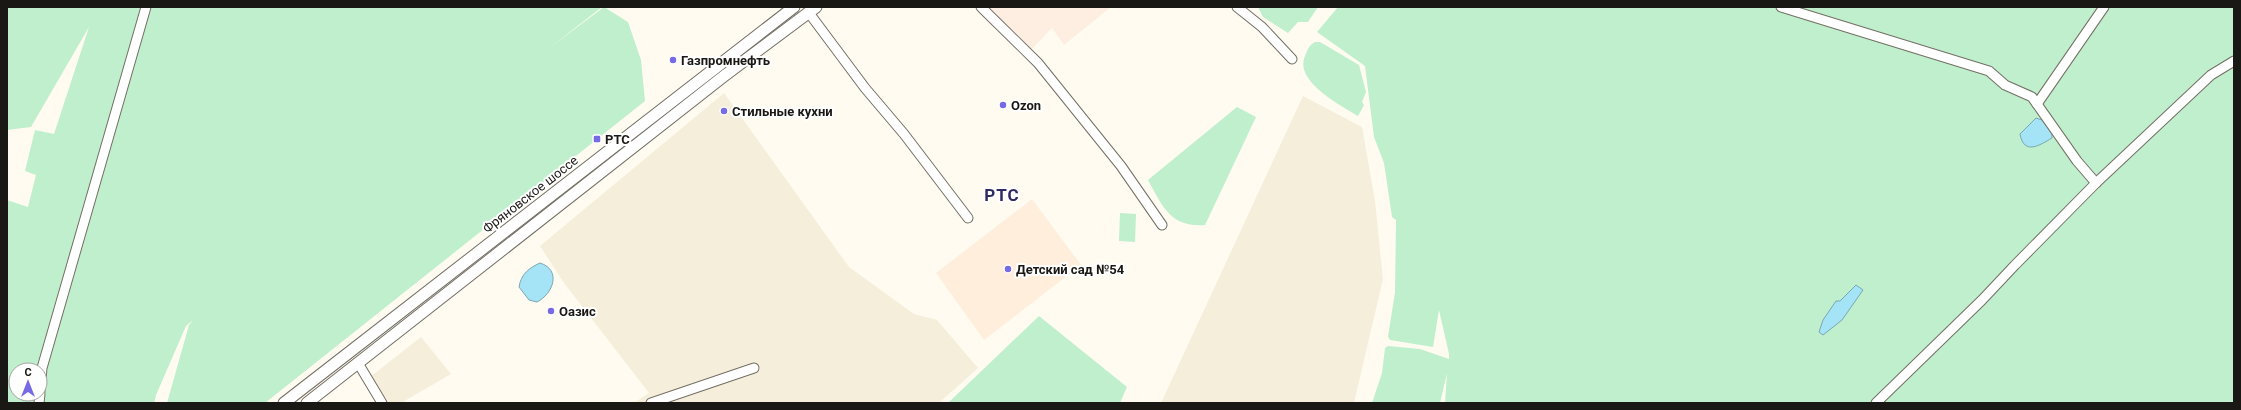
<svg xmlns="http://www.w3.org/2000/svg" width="2241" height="410" viewBox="0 0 2241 410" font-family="Roboto,sans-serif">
<rect width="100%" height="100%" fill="#fffbf0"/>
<path fill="#fdeee1" d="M985 7H1111L1064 45 1052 28 1029 52Z"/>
<g fill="#f5eeda">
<path d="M724 93 849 267 914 314 937 320 978 368 939 403H634L649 393 564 283 540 246Z"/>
<path d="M1303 96 1362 127 1375 201 1383 279 1354 403H1161Z"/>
<path d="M421 337 451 374 401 403H390L370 377Z"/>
</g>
<path fill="#ffeedc" d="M1032 199 1081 265 984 340 936 273Z"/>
<g fill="#bfefcd" fill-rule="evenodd">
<path d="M7 7H602L548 49 604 7 628 22 641 60 645 101 265 403H167L189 325 193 320 186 326 156 395 154 403H7V200L28 207 36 175 25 171 35 130 54 134 89 27 31 127 7 130ZM16 370H40V394H16Z"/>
<path d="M1258 7H1318L1308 22H1298L1288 33 1263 17Z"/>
<path d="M1338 7H2234V403H1445L1447 373 1440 403H1372L1382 373 1385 348 1388 346 1420 349 1449 359V354L1439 310 1433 347 1390 340 1388 337 1395 292 1396 220 1392 217 1384 163 1374 137 1365 66 1317 32Z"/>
<path d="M1315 42H1320L1359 65 1366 92 1362 102 1364 105 1358 116C1340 105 1294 81 1305 56 1308 49 1309 45 1315 42Z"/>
<path d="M1237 107 1256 117 1205 225C1170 228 1162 205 1148 180Z"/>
<path d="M1120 213 1136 214 1135 242 1119 241Z"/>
<path d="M1039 316 1127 387 1120 403H948Z"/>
</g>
<g fill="#a5e4f6" stroke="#7ba7b2">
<path d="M2036 118 2042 120 2052 134V138C2040 145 2024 156 2020 134Z"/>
<path d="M540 263C562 270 553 294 537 302L529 300 519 287C521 274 529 268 540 263Z"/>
<path d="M1856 285 1863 290 1842 320 1823 335 1819 332 1823 320 1836 301H1840Z"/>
</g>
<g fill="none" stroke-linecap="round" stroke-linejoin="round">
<defs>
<g id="minor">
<path d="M981 7 1038 63 1121 166 1162 225"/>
<path d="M1237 7 1262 27 1292 59"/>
<path d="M1781 7 1989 71 2005 85 2032 97 2077 161 2096 183"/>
<path d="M809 13 865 88 904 134 968 218"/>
<path d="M2037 104 2104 7"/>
<path d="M358 363 382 403"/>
<path d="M40 391 42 368 146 7"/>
<path d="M39 403 40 394"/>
<path d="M651 403 754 368"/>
<path d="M1876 403 1982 300 2015 265 2096 183 2211 75 2234 61"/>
</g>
<g id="major">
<path d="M284 403 794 7"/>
<path d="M307 403 724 76 816 7"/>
</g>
</defs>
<use href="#minor" stroke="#736f64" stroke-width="11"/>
<use href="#major" stroke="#736f64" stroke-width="13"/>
<use href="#minor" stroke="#fff" stroke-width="9"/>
<use href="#major" stroke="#fff" stroke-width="11"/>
</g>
<g fill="#766ae5" stroke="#fff" stroke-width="1.5">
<circle cx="673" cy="60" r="4"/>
<circle cx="1003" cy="105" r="4"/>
<circle cx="724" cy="111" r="4"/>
<rect x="593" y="135" width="8" height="8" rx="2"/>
<circle cx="1008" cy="269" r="4"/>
<circle cx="551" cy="311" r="4"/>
</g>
<g text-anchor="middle" stroke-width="4" stroke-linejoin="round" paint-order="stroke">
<g font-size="13" font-weight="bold" fill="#1a1814" stroke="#fff" text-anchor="start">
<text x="681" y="65">Газпромнефть</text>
<text x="1011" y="110">Ozon</text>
<text x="732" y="116">Стильные кухни</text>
<text x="605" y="144">РТС</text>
<text x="1016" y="274">Детский сад №54</text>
<text x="559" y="316">Оазис</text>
</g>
<g font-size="13" fill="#1a1814" stroke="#fff">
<text transform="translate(530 194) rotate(-38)" y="5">Фряновское шоссе</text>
</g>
<g font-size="17" font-weight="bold" letter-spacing="1" fill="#2f2a64" stroke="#fff">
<text x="1002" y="201">РТС</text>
</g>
</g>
<rect width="2241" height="410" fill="none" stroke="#1a1814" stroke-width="16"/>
<g transform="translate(28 382)"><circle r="19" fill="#ffffff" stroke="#a3a3a1"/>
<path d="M0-3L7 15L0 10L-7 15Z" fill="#766ae5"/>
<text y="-6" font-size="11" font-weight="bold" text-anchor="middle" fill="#1a1814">С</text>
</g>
</svg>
